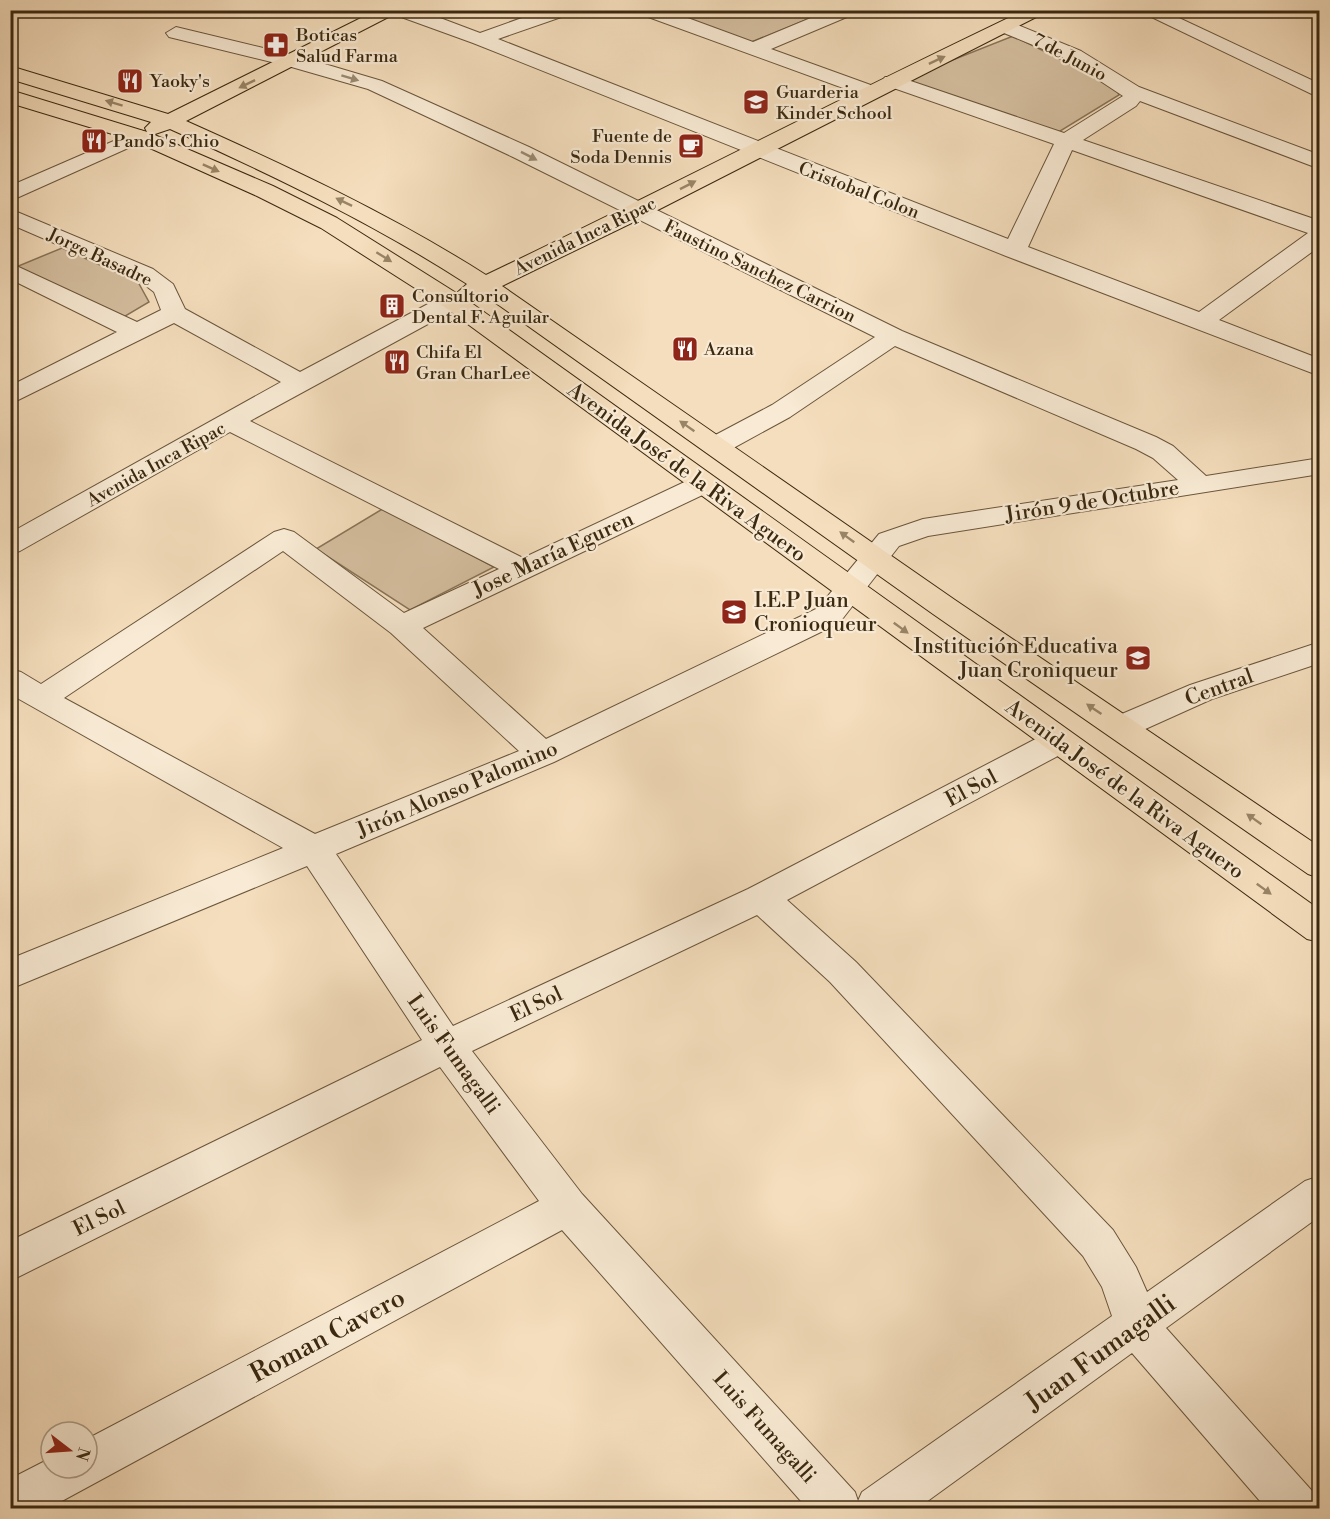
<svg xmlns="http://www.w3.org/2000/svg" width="1330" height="1519" viewBox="0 0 1330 1519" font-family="'Libre Bodoni',serif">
<rect width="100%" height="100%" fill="#f5debd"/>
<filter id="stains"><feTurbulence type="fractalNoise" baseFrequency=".00333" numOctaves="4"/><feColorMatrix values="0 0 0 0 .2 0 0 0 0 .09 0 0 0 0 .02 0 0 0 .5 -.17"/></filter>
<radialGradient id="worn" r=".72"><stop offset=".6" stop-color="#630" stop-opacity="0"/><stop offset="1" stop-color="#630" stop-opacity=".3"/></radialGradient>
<g fill="#d5bfa0" stroke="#887458" stroke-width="1.5">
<path d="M666 11H828L749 43Z"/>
<path d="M1013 36 1115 86 1119 95 1057 133 902 80Z"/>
<path d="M62 248 138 282 149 302 122 318 16 267Z"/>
<path d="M384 508 494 567 410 610 316 549Z"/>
</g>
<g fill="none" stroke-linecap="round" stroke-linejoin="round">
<defs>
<g id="minor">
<path d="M391 10H419L480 33 544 10H572L570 14 498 39 1008 239 1054 144 885 85 882 81 885 77H899L1064 133 1123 96 1067 59 999 31 997 27 999 23H1013L1081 51 1139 87 1320 155V169L1140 101 1136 106 1083 140 1320 221V246L1219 320 1320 359V376L1006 256 473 43 393 14ZM1072 150 1308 233 1199 312 1028 247Z"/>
<path d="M638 10H666L753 42 830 10H856L854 14 771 49 879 88 882 92 879 96H865L640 14Z"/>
<path d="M1137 10H1162L1320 84V98Z"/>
<path d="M176 27 301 57 382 81 529 147 902 331 1156 437 1173 446 1206 476 1320 458V474L928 536 899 546 840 622 827 629 554 762 336 854 453 1026 748 889 1047 733 1059 730 1071 733 1075 741 1071 749 787 900 856 962 1113 1230 1136 1267 1147 1292 1305 1181 1320 1176V1216L1166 1328 1313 1492 1319 1508H1266L1132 1353 918 1508H807L562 1230 49 1508H10V1479L51 1458V1468H87V1439L539 1201 440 1067 10 1281V1241L422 1040 307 866 10 989V959L283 848 10 694V669L21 672 41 684 274 532 284 529 294 532 404 613 499 569 230 432 20 551 10 554V533L281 382 174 323 10 404V386L117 332 10 279V263L137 322 161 310 154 292 137 279 10 224V209L153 269 173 284 185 309 300 372 443 296 452 294 461 296 464 301 461 306 250 421 523 558 693 478 703 476 713 478 717 484 713 490 423 628 546 739 818 608 879 534 923 519 1178 480 1153 458 1136 449 895 346 790 417 726 452 716 454 706 452 702 446 706 440 772 405 875 337 513 157 368 89 288 66 169 37 166 33ZM283 551 391 633 519 751 315 834 64 698ZM757 915 830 982 1083 1256 1102 1287 1112 1316 862 1492 858 1501 855 1492 582 1194 472 1051Z"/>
<path d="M139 130 146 132 150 136 146 140 10 201V186Z"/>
<path d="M1320 642V663L1212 699 1132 735 1121 738 1110 735 1105 727 1110 719 1190 685Z"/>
</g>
<path id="major" d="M377 10H402L186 121C289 167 390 214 486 275 666 189 844 96 1025 10H1050L646 216 502 286 955 600 1320 847V878L1308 874 933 614 500 306 483 295 470 299 463 297 1320 910V942L1307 939 443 306 321 228 257 196 132 140 10 103V90L147 132 145 128 151 122 10 79V66L168 114ZM170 129C272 175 373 223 467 284L458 292 461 296 337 218 273 186 150 133 155 134Z"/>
</defs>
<use href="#minor" stroke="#6a563b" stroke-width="2"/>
<use href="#major" stroke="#3b2910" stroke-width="2"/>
<use href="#minor" fill="#f8ead4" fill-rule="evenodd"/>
<use href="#major" fill="#f5debd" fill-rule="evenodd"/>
</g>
<defs><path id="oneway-solid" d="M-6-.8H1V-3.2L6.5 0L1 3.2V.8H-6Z" transform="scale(1.5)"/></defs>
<g fill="#988466">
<use href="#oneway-solid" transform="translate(937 60) rotate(-25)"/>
<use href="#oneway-solid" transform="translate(247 84) rotate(154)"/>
<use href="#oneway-solid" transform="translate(114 103) rotate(-163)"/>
<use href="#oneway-solid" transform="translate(211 168) rotate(24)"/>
<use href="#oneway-solid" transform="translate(688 185) rotate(-27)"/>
<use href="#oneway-solid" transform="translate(344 202) rotate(-154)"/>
<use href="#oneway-solid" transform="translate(384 257) rotate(32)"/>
<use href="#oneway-solid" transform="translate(687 426) rotate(-145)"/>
<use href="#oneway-solid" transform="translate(847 537) rotate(-144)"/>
<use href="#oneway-solid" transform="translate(901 628) rotate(36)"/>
<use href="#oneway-solid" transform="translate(1094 709) rotate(-146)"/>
<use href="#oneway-solid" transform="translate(1254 819) rotate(-145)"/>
<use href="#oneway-solid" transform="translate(1264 889) rotate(36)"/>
</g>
<g fill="#9a8a72">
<use href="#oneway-solid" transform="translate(350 78) rotate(17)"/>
<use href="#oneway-solid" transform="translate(529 156) rotate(27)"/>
</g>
<defs>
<symbol id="pharmacy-square" viewBox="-11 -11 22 22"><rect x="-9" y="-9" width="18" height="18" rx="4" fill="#8f2418" stroke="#f8ead4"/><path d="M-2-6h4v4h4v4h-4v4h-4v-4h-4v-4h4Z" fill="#fff"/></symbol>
<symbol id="restaurant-square" viewBox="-11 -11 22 22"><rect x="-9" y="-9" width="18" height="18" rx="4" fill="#8f2418" stroke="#f8ead4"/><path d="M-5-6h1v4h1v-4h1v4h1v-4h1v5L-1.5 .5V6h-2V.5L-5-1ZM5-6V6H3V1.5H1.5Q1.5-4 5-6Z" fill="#fff"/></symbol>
<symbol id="school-square" viewBox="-11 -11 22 22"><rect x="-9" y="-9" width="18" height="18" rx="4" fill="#8f2418" stroke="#f8ead4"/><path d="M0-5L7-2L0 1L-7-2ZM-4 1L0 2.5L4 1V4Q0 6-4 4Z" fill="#fff"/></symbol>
<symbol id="cafe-square" viewBox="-11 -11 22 22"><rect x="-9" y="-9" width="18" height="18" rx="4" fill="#8f2418" stroke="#f8ead4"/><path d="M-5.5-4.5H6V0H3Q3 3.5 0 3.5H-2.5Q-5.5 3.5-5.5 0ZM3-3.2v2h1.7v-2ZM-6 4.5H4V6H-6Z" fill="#fff"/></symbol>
<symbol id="building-square" viewBox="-11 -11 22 22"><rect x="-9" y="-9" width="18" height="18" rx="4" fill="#8f2418" stroke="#f8ead4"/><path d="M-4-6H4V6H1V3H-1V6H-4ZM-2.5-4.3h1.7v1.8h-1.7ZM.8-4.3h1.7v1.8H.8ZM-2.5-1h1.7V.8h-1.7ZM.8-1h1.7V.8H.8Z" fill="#fff"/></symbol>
<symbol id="university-square" viewBox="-11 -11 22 22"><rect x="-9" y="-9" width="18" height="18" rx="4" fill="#8f2418" stroke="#f8ead4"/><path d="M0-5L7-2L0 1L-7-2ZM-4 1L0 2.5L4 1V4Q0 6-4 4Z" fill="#fff"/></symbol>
</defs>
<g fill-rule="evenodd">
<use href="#pharmacy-square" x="261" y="30" width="30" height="30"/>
<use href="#restaurant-square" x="115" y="66" width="30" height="30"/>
<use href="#school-square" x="741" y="87" width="30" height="30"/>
<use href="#restaurant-square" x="79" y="126" width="30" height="30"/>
<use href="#cafe-square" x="676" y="131" width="30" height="30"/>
<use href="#building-square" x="377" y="291" width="30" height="30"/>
<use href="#restaurant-square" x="670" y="334" width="30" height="30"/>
<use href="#restaurant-square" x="382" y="347" width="30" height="30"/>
<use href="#university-square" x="719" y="597" width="30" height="30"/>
<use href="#school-square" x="1123" y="643" width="30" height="30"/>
</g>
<g text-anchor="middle" stroke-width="4.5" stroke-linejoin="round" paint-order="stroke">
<g font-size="18" fill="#3b2910" stroke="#f8ead4" text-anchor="start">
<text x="296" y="41">Boticas<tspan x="296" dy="21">Salud Farma</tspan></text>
<text x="150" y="87">Yaoky's</text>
<text x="776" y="98">Guarderia<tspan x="776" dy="21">Kinder School</tspan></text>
<text x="672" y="142" text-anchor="end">Fuente de<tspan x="672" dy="21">Soda Dennis</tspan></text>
<text x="113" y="147">Pando's Chio</text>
<text x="412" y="302">Consultorio<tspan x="412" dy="21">Dental F. Aguilar</tspan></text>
<text x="704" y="355">Azana</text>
<text x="416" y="358">Chifa El<tspan x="416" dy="21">Gran CharLee</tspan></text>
</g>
<g font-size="18" fill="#3b2910" stroke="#f8ead4">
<text transform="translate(1070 57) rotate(28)" y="6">7 de Junio</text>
<text transform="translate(859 190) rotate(21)" y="6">Cristobal Colon</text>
<text transform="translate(585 236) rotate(-26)" y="6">Avenida Inca Ripac</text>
<text transform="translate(100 257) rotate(25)" y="6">Jorge Basadre</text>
<text transform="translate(760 271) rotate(26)" y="6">Faustino Sanchez Carrion</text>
<text transform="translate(156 464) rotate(-29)" y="6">Avenida Inca Ripac</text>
</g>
<g font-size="21" fill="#3b2910" stroke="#f8ead4">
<text transform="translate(687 472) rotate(36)" y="7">Avenida José de la Riva Aguero</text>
<text transform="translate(1092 501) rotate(-9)" y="7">Jirón 9 de Octubre</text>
<text transform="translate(553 554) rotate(-25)" y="7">Jose María Eguren</text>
<text transform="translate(1219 687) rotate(-20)" y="7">Central</text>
<text transform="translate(971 788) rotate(-28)" y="7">El Sol</text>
<text transform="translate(457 789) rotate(-23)" y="7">Jirón Alonso Palomino</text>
<text transform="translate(1125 789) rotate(36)" y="7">Avenida José de la Riva Aguero</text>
<text transform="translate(536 1004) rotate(-25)" y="7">El Sol</text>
<text transform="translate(454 1054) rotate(54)" y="7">Luis Fumagalli</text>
<text transform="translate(99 1218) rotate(-26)" y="7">El Sol</text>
<text transform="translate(765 1427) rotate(48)" y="7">Luis Fumagalli</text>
</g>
<g font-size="21" fill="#3b2910" stroke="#f8ead4" text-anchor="start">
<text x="754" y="607">I.E.P Juan<tspan x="754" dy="24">Cronioqueur</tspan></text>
<text x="1118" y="653" text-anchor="end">Institución Educativa<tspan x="1118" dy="24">Juan Croniqueur</tspan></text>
</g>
<g font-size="26" fill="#3b2910" stroke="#f8ead4">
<text transform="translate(327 1335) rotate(-28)" y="9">Roman Cavero</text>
<text transform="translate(1100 1352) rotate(-36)" y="9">Juan Fumagalli</text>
</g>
</g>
<rect width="1330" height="1519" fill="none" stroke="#f5debd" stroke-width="36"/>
<rect x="12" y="12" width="1306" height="1495" fill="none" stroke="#3b2910" stroke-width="3"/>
<rect x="18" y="18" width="1294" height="1483" fill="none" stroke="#3b2910" stroke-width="1.5"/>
<g transform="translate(69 1450) rotate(107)"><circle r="28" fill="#f8ead4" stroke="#ac9d86" stroke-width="1.5"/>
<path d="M0-4.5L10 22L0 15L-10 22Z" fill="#8f2418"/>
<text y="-9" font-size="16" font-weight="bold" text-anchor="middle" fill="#3b2910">N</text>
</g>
<rect width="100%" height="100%" filter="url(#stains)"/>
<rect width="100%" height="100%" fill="url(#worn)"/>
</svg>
